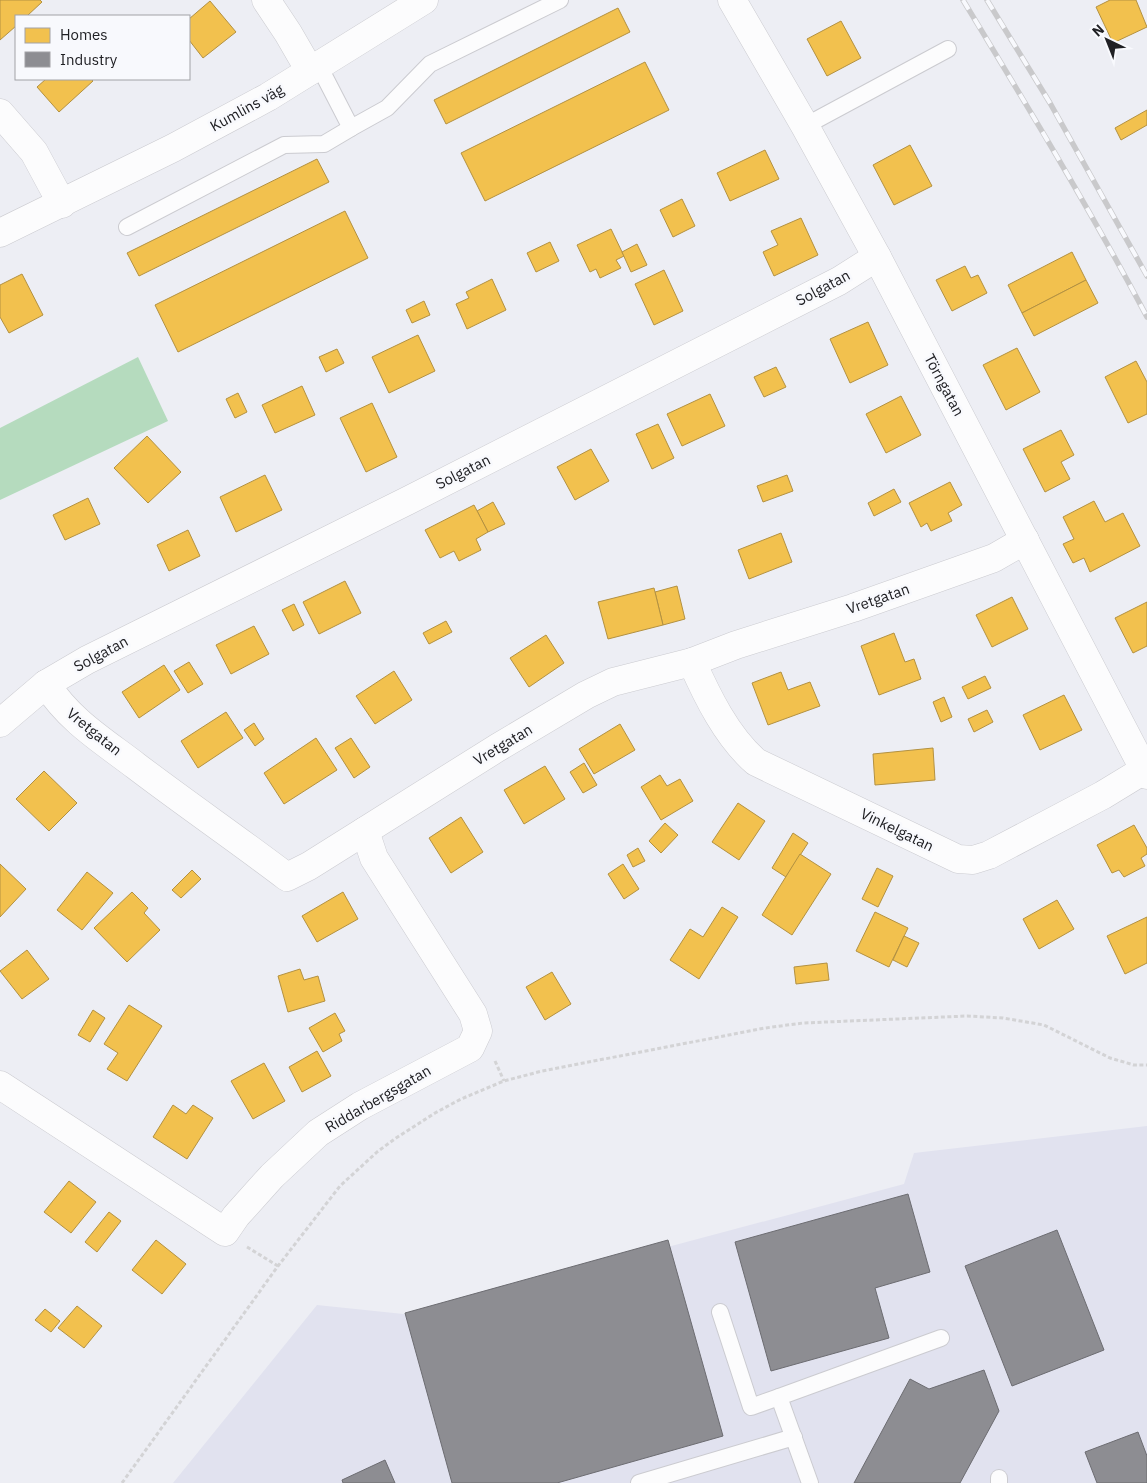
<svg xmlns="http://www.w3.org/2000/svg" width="1147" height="1483" viewBox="0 0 1147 1483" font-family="'IBM Plex Sans',sans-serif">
<rect width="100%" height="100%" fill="#edeef4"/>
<path fill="#e1e2ef" d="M1147 1126V1483H173L317 1305 413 1315 904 1184 914 1153Z"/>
<path fill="#b5dbbe" d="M138 357 168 421 0 500V428Z"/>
<g fill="#f2c14e" stroke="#b39141">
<path d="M0 0H40L42 2 27 16H16V26L0 40Z"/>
<path d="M1110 0H1136L1147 27 1113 43 1096 7Z"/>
<path d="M210 1 236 32 203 58 189 40V19Z"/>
<path d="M618 8 630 32 446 124 434 100Z"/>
<path d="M841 21 861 58 827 76 807 39Z"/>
<path d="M645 62 669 110 485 201 461 153Z"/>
<path d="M46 79H91L93 81 59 112 37 87Z"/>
<path d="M1147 110V125L1121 140 1115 128Z"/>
<path d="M910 145 932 186 894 205 873 165Z"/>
<path d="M765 150 779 179 730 201 717 173Z"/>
<path d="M317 159 329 182 139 276 127 253Z"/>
<path d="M682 199 695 226 673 237 660 210Z"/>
<path d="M345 211 368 258 178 352 155 305Z"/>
<path d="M801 218 818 255 774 276 763 252 778 245 771 231Z"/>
<path d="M611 229 624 256 616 260 621 268 600 278 596 269 590 272 577 245Z"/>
<path d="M550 242 559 261 536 272 527 253Z"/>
<path d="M637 244 647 265 631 272 622 252Z"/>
<path d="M1072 252 1086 280 1022 313 1008 285Z"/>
<path d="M965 266 971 278 978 275 987 293 952 311 936 280Z"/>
<path d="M664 270 683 311 654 325 635 284Z"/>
<path d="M22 274 43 315 9 333 0 317V285Z"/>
<path d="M492 279 506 310 467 329 456 304 469 298 466 292Z"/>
<path d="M1086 280 1098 303 1034 336 1022 313Z"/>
<path d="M424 301 430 315 412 323 406 310Z"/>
<path d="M868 322 888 365 850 383 830 339Z"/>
<path d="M418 335 435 371 389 393 372 357Z"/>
<path d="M1017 348 1040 392 1006 410 983 365Z"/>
<path d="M337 349 344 363 326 372 319 357Z"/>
<path d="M1136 361 1147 382V414L1128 423 1105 377Z"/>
<path d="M776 367 786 387 764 397 754 377Z"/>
<path d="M302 386 315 415 275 433 262 405Z"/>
<path d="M238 393 247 412 235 418 226 399Z"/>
<path d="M710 394 725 426 682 446 667 414Z"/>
<path d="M901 396 921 435 886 453 866 414Z"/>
<path d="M372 403 397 457 366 472 340 418Z"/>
<path d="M658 424 674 458 652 469 636 434Z"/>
<path d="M1061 430 1074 455 1061 462 1070 479 1045 492 1023 449Z"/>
<path d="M147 436 181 472 148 503 114 468Z"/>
<path d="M591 449 609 481 575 500 557 467Z"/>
<path d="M265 475 282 510 236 532 220 497Z"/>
<path d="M787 475 793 491 763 502 757 486Z"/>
<path d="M950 482 962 505 948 513 952 521 931 531 927 523 921 527 909 503Z"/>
<path d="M894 489 901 502 874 516 868 503Z"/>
<path d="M88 498 100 524 65 540 53 515Z"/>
<path d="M1094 501 1105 522 1123 513 1140 546 1090 572 1084 558 1073 563 1063 544 1074 539 1063 517Z"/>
<path d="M493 502 505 524 488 532 477 511Z"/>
<path d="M474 505 488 532 476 539 481 550 459 561 454 551 440 558 425 530Z"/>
<path d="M188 530 200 556 169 571 157 545Z"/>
<path d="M781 533 792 562 749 579 738 550Z"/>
<path d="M345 581 361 613 319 634 303 602Z"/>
<path d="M677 586 685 619 663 625 655 592Z"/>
<path d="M654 588 663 625 608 639 598 602Z"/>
<path d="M1012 597 1028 629 992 647 976 615Z"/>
<path d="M1147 602V646L1133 653 1115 618Z"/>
<path d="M294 604 304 625 293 631 282 610Z"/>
<path d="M446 621 452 632 429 644 423 633Z"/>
<path d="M254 626 269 654 231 674 216 645Z"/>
<path d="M894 633 905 662 914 659 921 679 879 695 861 646Z"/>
<path d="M546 635 564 663 529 687 510 658Z"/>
<path d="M189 662 203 684 188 693 174 671Z"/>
<path d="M164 665 180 690 139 718 122 692Z"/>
<path d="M394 671 412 700 375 724 356 696Z"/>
<path d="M781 672 788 690 810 682 820 706 768 725 752 683Z"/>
<path d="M985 676 991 688 968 699 962 687Z"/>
<path d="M1064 695 1082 730 1040 750 1023 715Z"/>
<path d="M944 697 952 717 941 722 933 702Z"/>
<path d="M987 710 993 722 974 732 968 719Z"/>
<path d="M226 712 243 738 198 768 181 741Z"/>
<path d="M254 723 264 739 255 746 244 730Z"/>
<path d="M620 724 635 750 594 774 579 749Z"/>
<path d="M316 738 337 770 284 804 264 773Z"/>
<path d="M351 738 370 767 354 778 335 748Z"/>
<path d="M933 748 935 780 875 785 873 754Z"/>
<path d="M584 763 597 785 583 793 570 772Z"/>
<path d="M545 766 565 799 524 824 504 790Z"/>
<path d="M44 771 77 803 49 831 16 799Z"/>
<path d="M660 775 667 786 680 779 693 801 661 820 641 787Z"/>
<path d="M738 803 765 821 739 860 712 842Z"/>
<path d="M461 817 483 852 451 873 429 838Z"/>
<path d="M665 823 678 835 661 853 649 841Z"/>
<path d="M1134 825 1147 848V854L1141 858 1145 866 1124 877 1119 870 1112 873 1097 845Z"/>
<path d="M793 833 808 843 786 877 772 868Z"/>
<path d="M638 848 645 861 633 867 627 855Z"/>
<path d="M800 854 831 874 792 935 762 915Z"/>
<path d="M0 864 26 889 0 917Z"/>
<path d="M623 864 639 889 624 899 608 874Z"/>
<path d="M877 868 893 876 878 907 862 899Z"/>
<path d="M192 870 201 879 181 898 172 890Z"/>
<path d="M87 872 113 893 82 930 57 910Z"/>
<path d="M132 892 148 908 144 913 160 930 127 962 94 928Z"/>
<path d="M343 892 358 919 317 942 302 916Z"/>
<path d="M1057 900 1074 929 1039 949 1023 919Z"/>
<path d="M722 907 738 917 699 979 670 960 690 929 703 937Z"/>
<path d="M875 912 908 928 889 967 856 951Z"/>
<path d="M1147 917V963L1125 974 1107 936Z"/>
<path d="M904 936 919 943 907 967 893 960Z"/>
<path d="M27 950 49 979 22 999 0 971Z"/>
<path d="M827 963 829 980 796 984 794 967Z"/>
<path d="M300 969 304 980 318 976 325 1001 288 1012 278 976Z"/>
<path d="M552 972 571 1004 545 1020 526 987Z"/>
<path d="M129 1005 162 1026 127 1081 107 1069 118 1053 104 1044Z"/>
<path d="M93 1010 105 1018 90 1042 78 1035Z"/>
<path d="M335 1013 345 1031 339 1034 342 1041 323 1052 309 1028Z"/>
<path d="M317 1051 331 1076 302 1092 289 1067Z"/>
<path d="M264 1063 285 1101 253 1119 231 1081Z"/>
<path d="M173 1105 186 1114 193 1105 213 1118 187 1159 153 1137Z"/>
<path d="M69 1181 96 1202 71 1233 44 1212Z"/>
<path d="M109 1212 121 1221 97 1252 85 1242Z"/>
<path d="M156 1240 186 1264 162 1294 132 1270Z"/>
<path d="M77 1306 102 1326 84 1348 58 1328Z"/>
<path d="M45 1309 60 1321 51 1332 35 1320Z"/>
</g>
<g fill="#8d8d92" stroke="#6c6c71">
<path d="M908 1194 930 1272 875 1288 889 1338 771 1371 735 1242Z"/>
<path d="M1057 1230 1104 1350 1012 1386 965 1266Z"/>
<path d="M668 1240 723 1436 557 1483H452L405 1313Z"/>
<path d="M984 1370 999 1411 960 1483H854L910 1379 929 1389Z"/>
<path d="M1138 1432 1147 1456V1483H1097L1085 1452Z"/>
<path d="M385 1460 395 1483H343L342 1480Z"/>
</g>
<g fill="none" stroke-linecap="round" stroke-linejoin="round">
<defs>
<g id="lane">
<path d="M319 66 351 128 387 108 430 64 560 0"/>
<path d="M805 126 948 49"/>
<path d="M127 227 284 145 324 144 351 128"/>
<path d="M720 1312 751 1407 779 1397"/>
<path d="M639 1483 794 1437"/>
<path d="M810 1483 779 1397 941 1338"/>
<path d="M999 1483V1478"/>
</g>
<g id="street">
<path d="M266 0 288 33 310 71"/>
<path d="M732 0 805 126 877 257 1147 775"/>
<path d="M0 113 34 152 62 204"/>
<path d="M0 233 173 148 268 97 424 0"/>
<path d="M692 662C707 696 727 737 756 762L958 859 973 860 989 855 1103 795 1144 770"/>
<path d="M46 684C70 721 102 740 136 766 186 804 237 839 287 877L309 866 497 748 586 695 613 682 692 662 736 645 853 608 994 558 1025 540"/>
<path d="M0 723 46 684 87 660 407 501 839 281 877 257"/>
<path d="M0 1085 225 1232 236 1216 272 1176 318 1133 360 1106 470 1048 478 1031 473 1014 374 858 365 831"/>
</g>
</defs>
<use href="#lane" stroke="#cbcbd0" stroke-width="18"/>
<use href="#street" stroke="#cbcbd0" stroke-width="29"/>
<g stroke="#d3d3d5" stroke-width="3" stroke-dasharray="4 2.5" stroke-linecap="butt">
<path d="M495 1061 504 1081"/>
<path d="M247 1247 278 1266"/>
<path d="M122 1483 278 1266 340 1186 377 1152 396 1138 435 1113 461 1099 504 1081 542 1071 765 1028 803 1023 967 1016 1003 1018 1044 1025 1110 1058 1134 1065H1147"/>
</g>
<use href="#lane" stroke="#fcfcfd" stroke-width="16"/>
<use href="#street" stroke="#fcfcfd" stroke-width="28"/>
<defs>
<g id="rail">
<path d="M963 0C1026 104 1090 209 1147 317"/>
<path d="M987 0 1050 103 1147 276"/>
</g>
</defs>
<use href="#rail" stroke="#c9c9cb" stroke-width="5.5"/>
<use href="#rail" stroke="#f8f9fd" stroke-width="4" stroke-dasharray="11" stroke-linecap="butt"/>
</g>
<g text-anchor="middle" stroke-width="5" stroke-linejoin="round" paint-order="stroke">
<g font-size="15" fill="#202024" stroke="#f8f9fd">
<text transform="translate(247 108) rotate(-29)" y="5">Kumlins väg</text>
<text transform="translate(823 288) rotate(-28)" y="5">Solgatan</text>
<text transform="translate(944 385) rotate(62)" y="5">Törngatan</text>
<text transform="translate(463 472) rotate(-27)" y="5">Solgatan</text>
<text transform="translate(878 599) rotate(-19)" y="5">Vretgatan</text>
<text transform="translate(101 654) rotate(-28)" y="5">Solgatan</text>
<text transform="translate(94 732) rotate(39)" y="5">Vretgatan</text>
<text transform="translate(503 745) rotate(-31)" y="5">Vretgatan</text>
<text transform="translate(897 830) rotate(26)" y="5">Vinkelgatan</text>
<text transform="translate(378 1099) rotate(-30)" y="5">Riddarbergsgatan</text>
</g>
</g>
<rect x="15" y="15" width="175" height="65" fill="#f8f9fd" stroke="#a2a2a6"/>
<rect x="25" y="28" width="25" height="15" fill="#f2c14e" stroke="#a2a2a6"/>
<text x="60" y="40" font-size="15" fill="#202024">Homes</text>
<rect x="25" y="52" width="25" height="15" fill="#8d8d92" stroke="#a2a2a6"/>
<text x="60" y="65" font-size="15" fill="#202024">Industry</text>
<g transform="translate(1107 40) rotate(317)" stroke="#f8f9fd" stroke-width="4" paint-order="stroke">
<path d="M0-4L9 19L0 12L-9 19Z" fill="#202024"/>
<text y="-8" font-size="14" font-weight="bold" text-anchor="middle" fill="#202024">N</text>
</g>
</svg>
